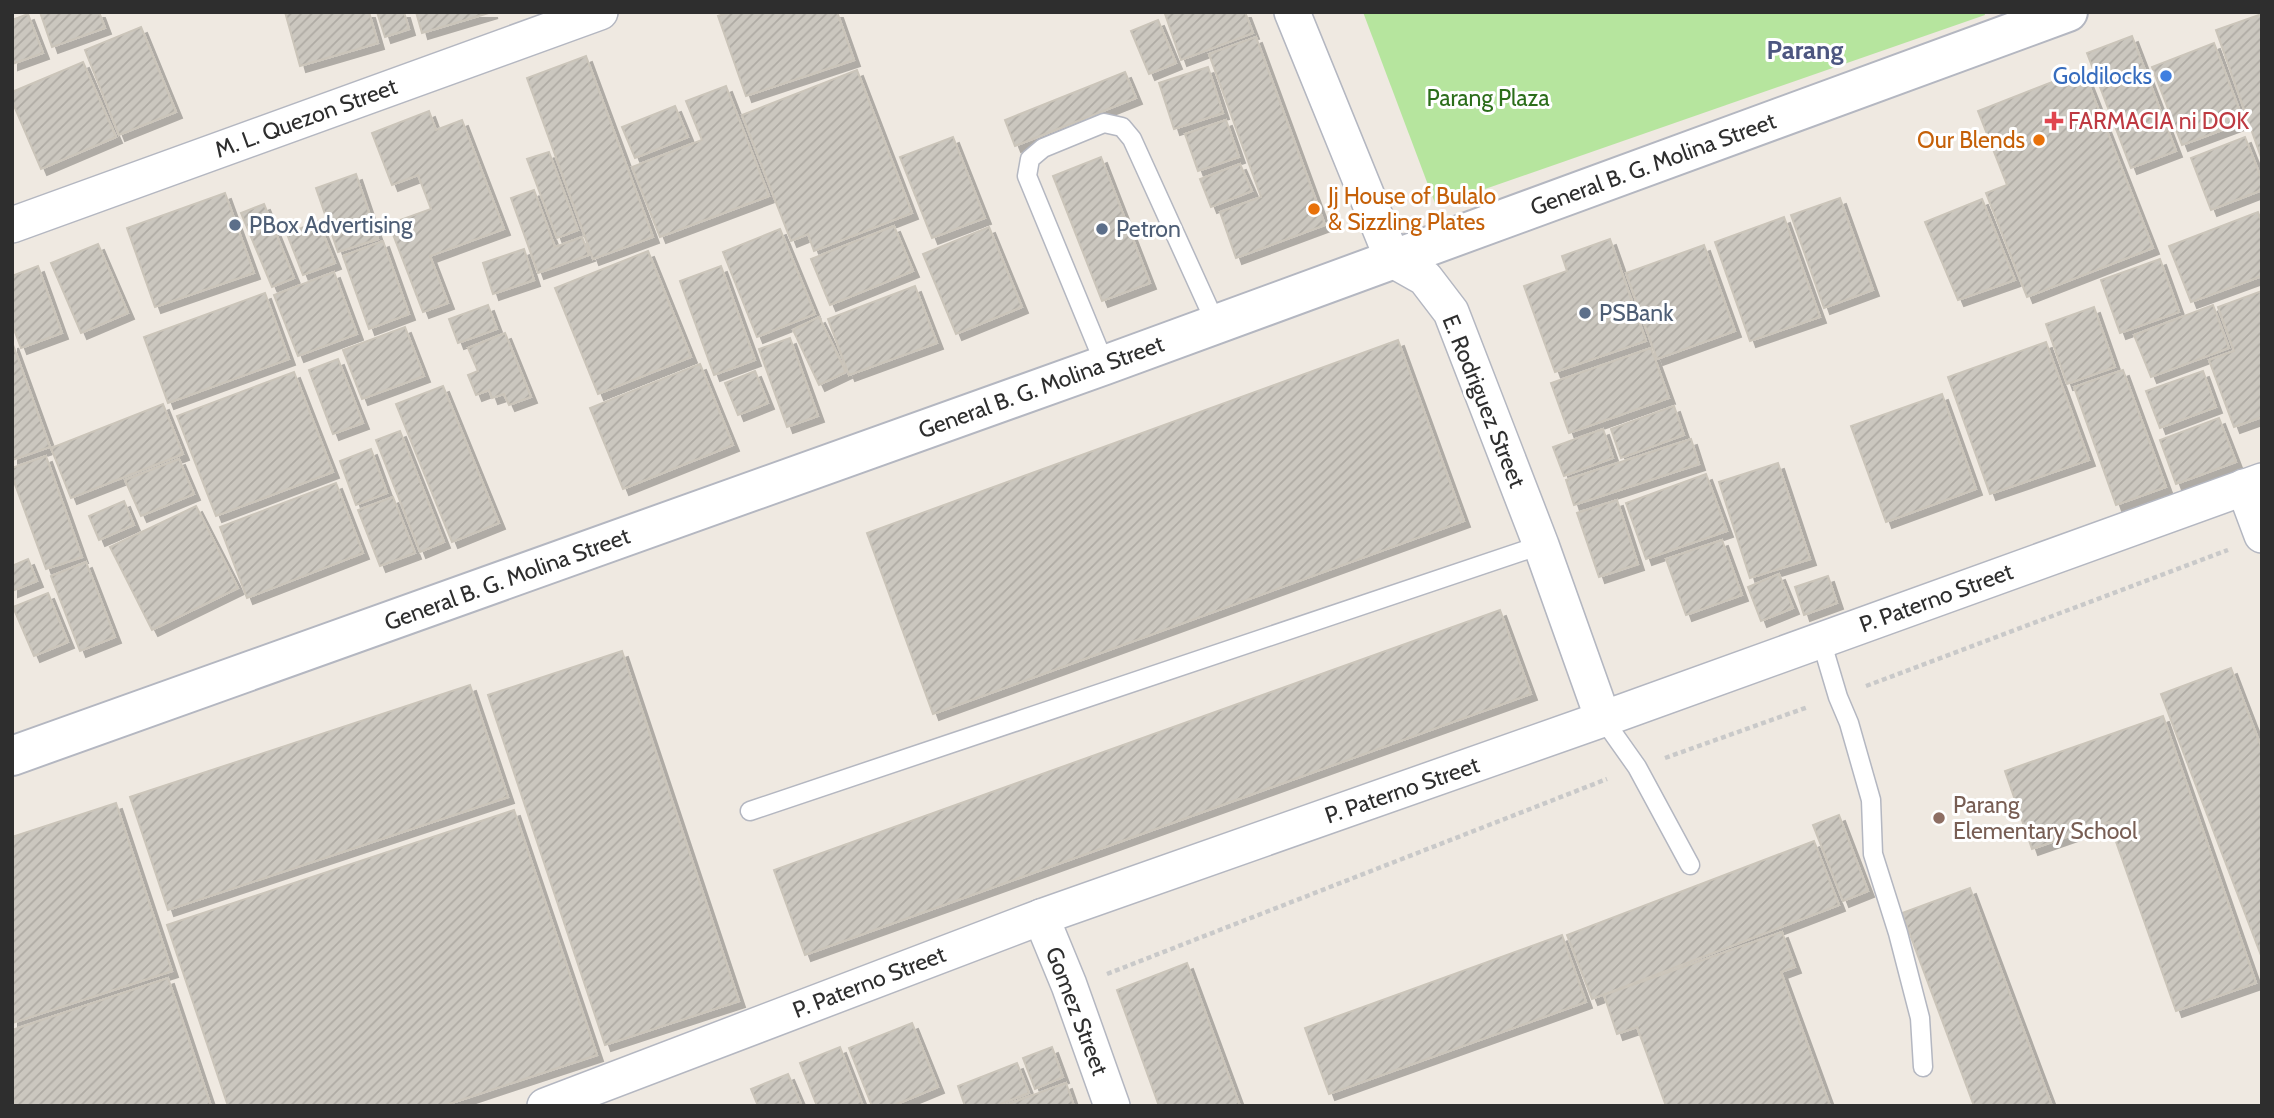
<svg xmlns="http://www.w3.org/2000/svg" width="2274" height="1118" viewBox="0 0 2274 1118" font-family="Cabin,sans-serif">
<defs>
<pattern id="building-hatch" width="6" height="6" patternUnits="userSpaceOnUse" patternTransform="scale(1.75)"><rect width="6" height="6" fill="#cbc7bf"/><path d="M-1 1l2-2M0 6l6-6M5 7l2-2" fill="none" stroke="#afaba4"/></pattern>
<filter id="shadow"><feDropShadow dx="6" dy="6" stdDeviation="0" flood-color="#0004"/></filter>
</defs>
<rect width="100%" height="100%" fill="#efe9e1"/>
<path fill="#b6e59e" d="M1363 12H1984L1985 15 1436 206Z"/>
<g fill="url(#building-hatch)" stroke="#cbc5ba" stroke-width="2" filter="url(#shadow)">
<path d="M40 12H99L105 28 52 47Z"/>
<path d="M285 12H369L378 43 300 66Z"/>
<path d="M377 12H404L409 29 385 37Z"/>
<path d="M416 12H492L422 33Z"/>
<path d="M730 12H837L854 60 746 96 718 16Z"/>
<path d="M1168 12H1245L1253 33 1181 60 1165 14Z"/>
<path d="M28 14 43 53 12 64V20Z"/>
<path d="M2262 14V160L2216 30Z"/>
<path d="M1158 20 1176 63 1149 74 1131 31Z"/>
<path d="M141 27 176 112 119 135 85 50Z"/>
<path d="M2132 36 2176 151 2131 168 2087 53Z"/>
<path d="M1256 37 1325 225 1236 258 1220 212 1261 197 1209 54Z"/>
<path d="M2214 43 2244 122 2182 145 2152 67Z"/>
<path d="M586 56 653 237 593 259 527 78Z"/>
<path d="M83 62 116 137 41 169 12 101V92Z"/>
<path d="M1208 67 1223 113 1174 129 1159 83Z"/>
<path d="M857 70 912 213 814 251 808 234 791 241 742 115Z"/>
<path d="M2083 70 2153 248 2027 297 1986 193 2007 185 1978 111Z"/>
<path d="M1125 72 1136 98 1015 146 1005 120Z"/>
<path d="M726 86 769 196 660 237 632 167 702 140 686 101Z"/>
<path d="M675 106 688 137 635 158 622 127Z"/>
<path d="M429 111 436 130 462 120 504 229 430 256 448 303 423 312 389 224 431 209 418 175 392 185 372 133Z"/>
<path d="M1226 120 1239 157 1198 171 1185 134Z"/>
<path d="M953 137 985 218 932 238 900 157Z"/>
<path d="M2245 137 2262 180V190L2211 210 2191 158Z"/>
<path d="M549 152 578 230 557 238 527 159Z"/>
<path d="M1101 157 1150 283 1102 301 1053 176Z"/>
<path d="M1240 164 1252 191 1211 207 1200 179Z"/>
<path d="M356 174 378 239 338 252 316 188Z"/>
<path d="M534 190 555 247 582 237 589 255 538 273 511 198Z"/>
<path d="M225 193 254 273 155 307 127 228Z"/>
<path d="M1840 198 1873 290 1824 308 1791 215Z"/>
<path d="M1982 199 2015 280 1958 300 1925 222Z"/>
<path d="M264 204 294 278 272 287 241 213Z"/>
<path d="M2258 212 2262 223V276L2191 302 2169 246Z"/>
<path d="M1784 217 1820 317 1750 341 1715 242Z"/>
<path d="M318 221 335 263 303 275 287 234Z"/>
<path d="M894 226 913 271 830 305 811 259Z"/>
<path d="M989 227 1022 307 956 334 923 254Z"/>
<path d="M780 229 815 314 757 337 723 252Z"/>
<path d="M1610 239 1646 341 1555 372 1524 286 1567 271 1562 256Z"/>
<path d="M383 241 409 314 369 329 343 256Z"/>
<path d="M98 244 128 313 81 333 51 263Z"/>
<path d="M1704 245 1735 331 1657 359 1626 273Z"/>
<path d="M524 249 534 280 493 294 483 263Z"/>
<path d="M648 251 691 357 598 394 555 288Z"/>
<path d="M2160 259 2179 312 2120 333 2101 280Z"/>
<path d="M38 266 62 333 21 348 12 324V276Z"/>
<path d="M721 266 755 360 714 375 680 281Z"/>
<path d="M334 272 357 334 298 356 274 295Z"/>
<path d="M915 286 937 343 849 375 828 319Z"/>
<path d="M2262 291V417L2234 427 2209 360 2234 351 2218 307Z"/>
<path d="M265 293 289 359 168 403 144 337Z"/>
<path d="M488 305 497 329 458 343 449 319Z"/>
<path d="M2213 305 2229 348 2151 377 2134 335Z"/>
<path d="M2094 307 2115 367 2067 384 2046 324Z"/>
<path d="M819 317 846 372 819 385 793 330Z"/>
<path d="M405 327 424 376 362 399 343 350Z"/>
<path d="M505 333 531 397 509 405 504 394 492 398 489 390 476 395 468 375 478 371 468 348Z"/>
<path d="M790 338 818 416 787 427 759 349Z"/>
<path d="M1398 340 1464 521 933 714 867 533Z"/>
<path d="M12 342 50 447 12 460Z"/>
<path d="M2046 342 2089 460 1990 494 1948 377Z"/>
<path d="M1651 348 1669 398 1569 433 1551 383Z"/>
<path d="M338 359 363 423 333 434 309 370Z"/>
<path d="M700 364 733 445 623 489 590 408Z"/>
<path d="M2123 370 2166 487 2116 505 2074 387Z"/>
<path d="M755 371 768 403 738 415 725 383Z"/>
<path d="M2203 371 2216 407 2160 428 2146 391Z"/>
<path d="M294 372 333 472 216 516 177 416Z"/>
<path d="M443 386 499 523 452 542 396 404Z"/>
<path d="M1942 394 1976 489 1886 522 1851 426Z"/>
<path d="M163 404 183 454 71 498 51 448Z"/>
<path d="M1674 406 1684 435 1621 458 1611 429Z"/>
<path d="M2219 418 2236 462 2176 484 2160 440Z"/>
<path d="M1603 429 1613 458 1564 476 1553 447Z"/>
<path d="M400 431 444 542 420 552 376 440Z"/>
<path d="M1691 439 1699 464 1574 505 1566 480Z"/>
<path d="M371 449 387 493 356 505 340 461Z"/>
<path d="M46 456 82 557 46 569 12 476V468Z"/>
<path d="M179 459 194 494 141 516 125 480Z"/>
<path d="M1778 463 1810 559 1750 578 1719 482Z"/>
<path d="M1706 474 1727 531 1646 559 1626 503Z"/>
<path d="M336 483 363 553 247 598 220 527Z"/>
<path d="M393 497 415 553 380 566 358 510Z"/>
<path d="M1617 500 1638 564 1599 577 1577 513Z"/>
<path d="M124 501 134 525 99 540 89 516Z"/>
<path d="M196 506 238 588 152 630 110 547Z"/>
<path d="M1722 540 1742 595 1686 615 1666 559Z"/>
<path d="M28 559 37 581 12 591V566Z"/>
<path d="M86 562 115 637 80 651 51 576Z"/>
<path d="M1779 574 1793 608 1761 621 1748 587Z"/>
<path d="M1828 576 1837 603 1804 615 1795 587Z"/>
<path d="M48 593 68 642 34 656 13 607Z"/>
<path d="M1500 610 1531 694 805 955 774 870Z"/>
<path d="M622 651 739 1001 605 1045 488 695Z"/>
<path d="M2231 668 2262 749V958L2161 694Z"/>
<path d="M470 685 508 797 168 910 130 797Z"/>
<path d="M2163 716 2256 983 2176 1011 2109 822 2032 849 2005 771Z"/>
<path d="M116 803 172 971 12 1023V837Z"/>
<path d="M514 810 597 1055 443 1106H228L167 925Z"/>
<path d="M1839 815 1868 891 1843 901 1813 825Z"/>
<path d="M1814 841 1839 905 1592 999 1567 935Z"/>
<path d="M1970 888 2052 1106H1974L1902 913Z"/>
<path d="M1782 932 1795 967 1781 972 1830 1106H1666L1637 1027 1617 1034 1604 995Z"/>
<path d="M1562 935 1586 1002 1329 1094 1305 1028Z"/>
<path d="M1187 963 1240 1106H1159L1117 990Z"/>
<path d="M168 978 211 1106H12V1030Z"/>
<path d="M912 1023 938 1087 892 1106H872L849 1048Z"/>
<path d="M840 1047 863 1106H817L800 1063Z"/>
<path d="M1052 1047 1063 1077 1035 1089 1023 1058Z"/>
<path d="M1017 1063 1029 1093 995 1106H965L958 1086Z"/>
<path d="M788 1074 801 1104 758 1106 751 1089Z"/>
<path d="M1066 1083 1074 1106H1003Z"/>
</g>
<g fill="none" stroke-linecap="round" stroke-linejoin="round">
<defs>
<g id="service">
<path d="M1105 365 1027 176 1030 159 1043 148 1104 123 1122 127 1132 139 1216 324"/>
<path d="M1821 640 1838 697 1849 723 1871 800 1873 854 1898 933 1920 1018 1923 1067"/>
<path d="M1603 719 1637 767 1690 865"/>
<path d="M750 811 1541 545"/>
</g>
<g id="minor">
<path d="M1292 12 1393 260 1425 278 1451 312 1541 545 1603 719"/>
<path d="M12 225 600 12"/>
<path d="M2244 487 2262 535"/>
<path d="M1041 917 1069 985 1112 1106"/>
<path d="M545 1106 1041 917 1603 719 2262 481"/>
</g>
<path id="tertiary" d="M12 756 1105 365 2068 12"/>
</defs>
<use href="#service" stroke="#b4b7c1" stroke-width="21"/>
<use href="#minor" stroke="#b4b7c1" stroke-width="38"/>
<use href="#tertiary" stroke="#b4b7c1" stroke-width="42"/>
<g stroke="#c9c9c9" stroke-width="4.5" stroke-dasharray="5 3.5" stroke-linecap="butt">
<path d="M1866 686 2228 550"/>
<path d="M1665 758 1808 707"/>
<path d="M1107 974 1607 779"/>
</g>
<use href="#service" stroke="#fff" stroke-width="18"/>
<use href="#minor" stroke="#fff" stroke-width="35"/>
<use href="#tertiary" stroke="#fff" stroke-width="38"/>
</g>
<circle fill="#3f7fe0" stroke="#fff" stroke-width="2.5" cx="2166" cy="76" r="7"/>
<path fill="#e0444e" stroke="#fff" stroke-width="2.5" d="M2050.5 110.5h7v7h7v7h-7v7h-7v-7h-7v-7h7z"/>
<g fill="#e8710a" stroke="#fff" stroke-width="2.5">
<circle cx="2039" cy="140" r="7"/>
<circle cx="1314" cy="209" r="7"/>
</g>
<g fill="#5c6f8a" stroke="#fff" stroke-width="2.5">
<circle cx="235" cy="225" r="7"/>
<circle cx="1102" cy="229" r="7"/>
<circle cx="1585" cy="313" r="7"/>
</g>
<circle fill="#8d6e63" stroke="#fff" stroke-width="2.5" cx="1939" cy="818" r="7"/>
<g text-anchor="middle" stroke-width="6" stroke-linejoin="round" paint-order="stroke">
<g font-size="23" fill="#366cbe" stroke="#fff" text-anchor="end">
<text x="2152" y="84">Goldilocks</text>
</g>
<g font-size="23" fill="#2c6e1b" stroke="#fff">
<text x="1488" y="106">Parang Plaza</text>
</g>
<g font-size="23" fill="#2e2e2e" stroke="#fff">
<text transform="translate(306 118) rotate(-20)" y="8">M. L. Quezon Street</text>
<text transform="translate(1653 164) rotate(-20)" y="8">General B. G. Molina Street</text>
<text transform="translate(1041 387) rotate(-20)" y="8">General B. G. Molina Street</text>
<text transform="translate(1484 401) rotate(68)" y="8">E. Rodriguez Street</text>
<text transform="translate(507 579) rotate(-20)" y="8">General B. G. Molina Street</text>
<text transform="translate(1936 598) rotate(-20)" y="8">P. Paterno Street</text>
<text transform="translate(1402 790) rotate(-19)" y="8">P. Paterno Street</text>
<text transform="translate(869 982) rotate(-21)" y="8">P. Paterno Street</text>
<text transform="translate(1077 1011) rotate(69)" y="8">Gomez Street</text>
</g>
<g font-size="23" fill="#be3a42" stroke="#fff" text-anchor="start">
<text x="2068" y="129">FARMACIA ni DOK</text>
</g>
<g font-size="23" fill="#c56008" stroke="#fff" text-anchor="end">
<text x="2025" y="148">Our Blends</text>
<text x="1328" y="204" text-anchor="start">Jj House of Bulalo<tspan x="1328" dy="26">&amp; Sizzling Plates</tspan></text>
</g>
<g font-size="23" fill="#4e5e75" stroke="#fff" text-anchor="start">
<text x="249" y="233">PBox Advertising</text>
<text x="1116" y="237">Petron</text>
<text x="1599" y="321">PSBank</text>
</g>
<g font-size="23" fill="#785e54" stroke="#fff" text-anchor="start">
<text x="1953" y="813">Parang<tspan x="1953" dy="26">Elementary School</tspan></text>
</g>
<g font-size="26" font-weight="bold" fill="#4d5680" stroke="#fff">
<text x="1805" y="59">Parang</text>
</g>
</g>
<rect width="2274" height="1118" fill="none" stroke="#2e2e2e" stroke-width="28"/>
</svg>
